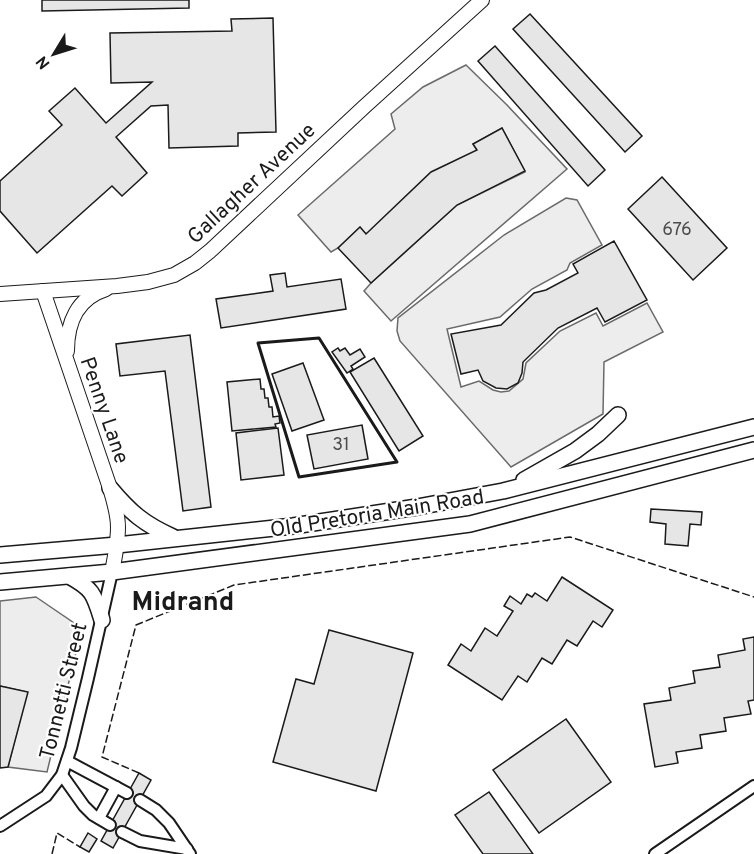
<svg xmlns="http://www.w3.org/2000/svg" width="754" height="854" viewBox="0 0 754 854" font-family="Overpass,sans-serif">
<rect width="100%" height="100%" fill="#fff"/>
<g fill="#ededed" stroke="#6a6a6a" stroke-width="1.5">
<path d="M466 65 507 105 567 169 391 321 364 291 371 283 457 205 525 172 502 128 473 144 477 150 366 234 360 227 338 248 331 252 298 215 395 129 391 114 423 87Z"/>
<path d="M566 198 577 200 602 245 570 263 567 270 532 289 500 317 447 329 461 387 479 381 493 390 501 392 509 391 523 379 526 363 560 331 596 313 603 326 647 303 663 332 604 362 603 414 511 467 400 341 397 331 398 318 504 235Z"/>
<path d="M36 597 77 625 80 636 47 772 8 767 27 692 0 686V601Z"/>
</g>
<g fill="#e6e6e6" stroke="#1a1a1a" stroke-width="1.5">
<path d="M42 0H189V8L42 11Z"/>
<path d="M530 14 642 136 625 152 513 29Z"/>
<path d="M273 18 276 132 238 133V146L169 148 168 105 151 106 116 137 147 173 122 196 112 186 37 253 0 211V181L62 125 49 111 75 88 106 123 152 82 111 83 110 33 232 31 231 19Z"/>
<path d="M495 46 605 170 588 186 478 61Z"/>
<path d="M502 128 525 171 457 205 371 283 338 248 360 227 366 234 431 172 477 150 473 144Z"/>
<path d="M662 177 727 248 693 280 628 209Z"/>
<path d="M614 241 647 300 605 322 597 308 558 328 523 362 522 373 518 383 507 389 496 388 483 381 478 370 461 374 451 334 501 325 534 293 546 290 578 273 573 264Z"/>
<path d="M285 273 287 287 341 279 346 309 221 328 216 299 273 291 270 275Z"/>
<path d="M190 335 211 507 183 511 165 371 120 376 116 344Z"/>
<path d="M338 348 340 351 345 348 350 355 360 349 365 357 351 366 353 369 347 373 332 352Z"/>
<path d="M374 358 423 436 399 451 350 372Z"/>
<path d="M303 363 324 420 292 431 272 374Z"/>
<path d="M260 379 261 389H264L265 398H268L269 407H272L273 417 279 416 280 423 275 424 276 427 232 431 227 382Z"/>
<path d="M362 425 368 459 314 469 307 435Z"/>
<path d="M278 428 284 475 241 480 236 433Z"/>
<path d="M651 509 702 512 701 525 690 524 688 546 665 544 666 524 650 522Z"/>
<path d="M562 577 613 610 602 627 593 621 577 646 567 640 552 664 542 658 527 682 518 676 502 700 448 665 461 644 471 651 485 628 497 636 513 611 504 606 510 596 521 604 527 594 532 597 535 593 547 601Z"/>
<path d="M329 630 413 653 376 791 273 762 296 679 314 684Z"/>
<path d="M754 637V700L748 701 751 714 724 718 726 731 700 735 702 748 676 752 678 763 655 767 644 704 671 700 669 688 695 683 693 671 720 667 718 655 745 650 743 639Z"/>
<path d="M0 686 28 692 8 767 0 768Z"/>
<path d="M566 719 611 782 539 833 493 770Z"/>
<path d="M139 773 151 780 113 848 101 841Z"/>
<path d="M489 792 533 854H483L455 815Z"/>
<path d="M88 833 97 839 89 852 80 847Z"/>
</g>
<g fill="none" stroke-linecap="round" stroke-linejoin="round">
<defs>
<g id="minor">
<path d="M67 761 127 793"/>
<path d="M62 775 84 806 93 815 110 825"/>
<path d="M140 800 156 810 169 823 190 854"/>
<path d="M99 818 116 787"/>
<path d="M0 826 46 796 62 775 71 748 88 678 112 572"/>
<path d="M122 832 140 841 187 849"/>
<path d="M655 854 754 786"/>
</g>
<g id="tertiary">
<path d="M43 291 110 488C114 501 118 514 118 527 118 542 115 557 112 572"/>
<path d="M0 294 117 286 148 282 174 275 195 263 210 251 364 107 482 0"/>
<path d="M67 351C67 323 77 298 106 289"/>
</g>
<g id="secondary">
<path d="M524 480 575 451 598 434 618 415"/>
<path d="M110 488C131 513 144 524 173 537"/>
<path d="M0 555 117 545 293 526 417 507 503 491 754 427"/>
<path d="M69 576C93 589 94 594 102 620"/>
<path d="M0 582 112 572 470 524 754 450"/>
</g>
</defs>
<use href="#minor" stroke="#1a1a1a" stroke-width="14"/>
<use href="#tertiary" stroke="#1a1a1a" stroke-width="16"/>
<use href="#secondary" stroke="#1a1a1a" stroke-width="18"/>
<use href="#minor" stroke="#fff" stroke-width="10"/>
<use href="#tertiary" stroke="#fff" stroke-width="14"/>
<use href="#secondary" stroke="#fff" stroke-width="15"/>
<g stroke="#1a1a1a" stroke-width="1.5" stroke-dasharray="8 3" stroke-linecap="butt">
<path d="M139 773 102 757 136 625 234 585 570 537 754 597"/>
<path d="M52 854 57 833 80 847"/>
</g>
<path stroke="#1a1a1a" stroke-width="3" d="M319 338 397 462 299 477 258 343Z"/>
</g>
<g text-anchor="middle" stroke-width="4.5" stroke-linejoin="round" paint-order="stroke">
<g font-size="18" fill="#4d4d4d">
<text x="677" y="235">676</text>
<text x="341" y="450">31</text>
</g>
<g font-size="21" fill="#1a1a1a" stroke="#fff">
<text transform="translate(251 183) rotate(-43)" y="7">Gallagher Avenue</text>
<text transform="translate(105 410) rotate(71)" y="7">Penny Lane</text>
<text transform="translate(377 513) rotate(-9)" y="7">Old Pretoria Main Road</text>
<text transform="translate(63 691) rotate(-76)" y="7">Tonnetti Street</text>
</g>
<g font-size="27" font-weight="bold" fill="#1a1a1a" stroke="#fff">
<text x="183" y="610">Midrand</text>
</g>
</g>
<g transform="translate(54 54) rotate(232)" stroke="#ffffff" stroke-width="4.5" paint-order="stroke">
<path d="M0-4.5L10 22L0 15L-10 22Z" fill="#1a1a1a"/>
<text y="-9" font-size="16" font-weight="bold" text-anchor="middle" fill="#1a1a1a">N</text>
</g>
</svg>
